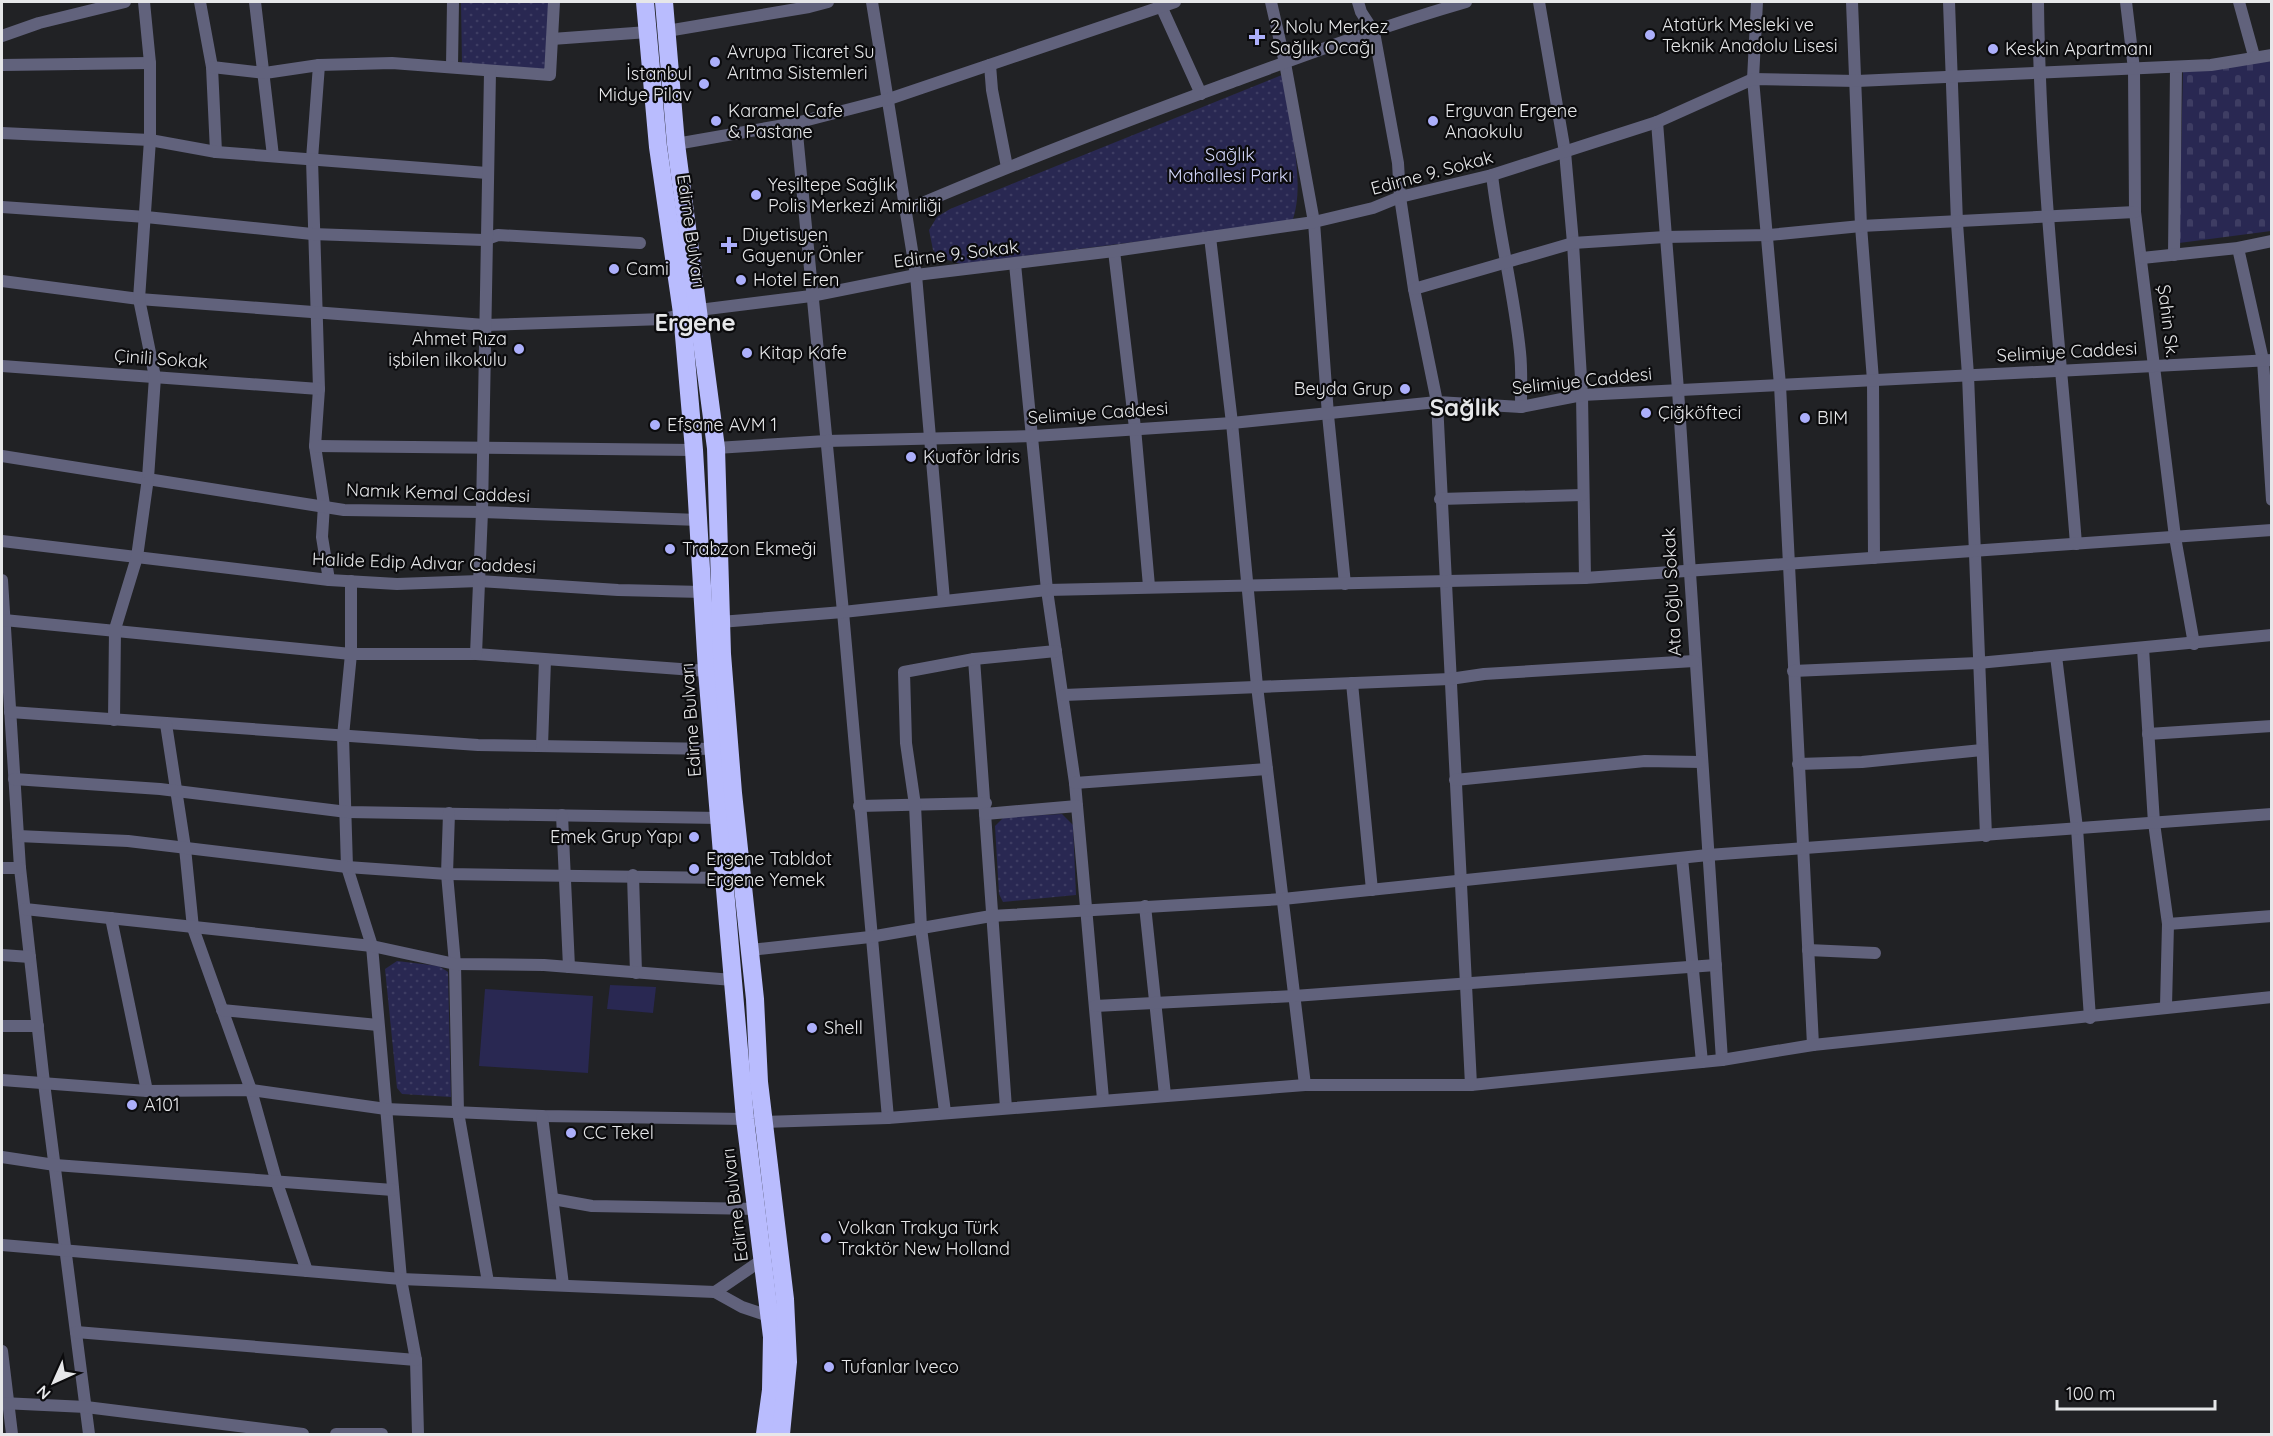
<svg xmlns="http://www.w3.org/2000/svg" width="2273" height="1436" viewBox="0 0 2273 1436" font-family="Quicksand,sans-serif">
<defs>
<pattern id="cemetery-stones" width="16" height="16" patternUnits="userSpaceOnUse" patternTransform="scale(1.5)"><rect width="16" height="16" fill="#292852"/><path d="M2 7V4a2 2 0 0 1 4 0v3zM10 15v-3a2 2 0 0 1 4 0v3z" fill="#3e3d63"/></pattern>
<pattern id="park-dots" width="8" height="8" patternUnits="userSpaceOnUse" patternTransform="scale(1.5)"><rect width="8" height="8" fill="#292852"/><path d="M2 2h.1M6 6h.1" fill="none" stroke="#3e3d63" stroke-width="1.8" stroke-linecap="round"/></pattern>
</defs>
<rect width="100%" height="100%" fill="#212225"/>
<g fill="#292852">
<path d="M610 985 656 987 653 1013 607 1009Z"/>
<path d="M485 989 593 996 588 1073 479 1066Z"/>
</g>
<path fill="url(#cemetery-stones)" d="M2271 61V231L2179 243 2183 71Z"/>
<g fill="url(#park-dots)">
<path d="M461 2H549L551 72 462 66Z"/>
<path d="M1282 75C1288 118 1307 182 1292 222L961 264 941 258 933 250 929 230 937 217 950 209Z"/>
<path d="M1062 814 1073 825 1076 895 1003 902 999 894 995 826 1004 817Z"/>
<path d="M397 961 439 966 448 972 451 1097 402 1094 397 1088 385 969Z"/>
</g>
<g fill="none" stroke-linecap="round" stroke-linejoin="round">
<g stroke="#61627c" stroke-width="12">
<path d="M200 2 212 67 216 152"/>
<path d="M255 2 273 156"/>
<path d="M872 2 916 275 944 600"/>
<path d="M1271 2 1285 63 1314 222 1328 415 1345 584"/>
<path d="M1358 2 1361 12 1374 32 1398 163 1400 197 1414 289 1437 402 1471 1085"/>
<path d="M1539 2 1565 152 1573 243 1582 395 1585 578"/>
<path d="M1757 2 1753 79 1780 385 1813 1045"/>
<path d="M1852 2 1861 226 1873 380 1874 558"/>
<path d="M1949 2 1957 223 1968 375 1986 836"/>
<path d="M2038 2C2040 183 2062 363 2076 544"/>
<path d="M2126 2 2134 69 2135 212 2175 537 2194 644"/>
<path d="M2239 2 2254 56"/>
<path d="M1161 6 1201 94"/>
<path d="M667 31 809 7 828 2"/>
<path d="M2 36 39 23 125 2"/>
<path d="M552 39 648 32"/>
<path d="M2 65 150 63"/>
<path d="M319 65 312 159 319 389 315 446 324 505 322 537 329 580"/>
<path d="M990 65 992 90 1007 167"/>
<path d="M452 66 453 2"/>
<path d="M212 67 265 73 319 65 392 63 550 75 554 2"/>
<path d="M1657 122 1678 390 1722 1060"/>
<path d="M796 123 843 612 888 1118"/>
<path d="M2 133 150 140 216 152 487 173"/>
<path d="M676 144 796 123 889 99 1175 2"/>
<path d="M1492 175C1499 235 1514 293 1520 352 1522 370 1521 389 1521 407"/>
<path d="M2 207 146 217 312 234 484 240 498 235 640 243"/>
<path d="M906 210C1013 164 1120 123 1229 83 1308 54 1386 25 1466 2"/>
<path d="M1210 237 1232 423 1257 686 1305 1085"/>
<path d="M2238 248 2263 360 2272 500"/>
<path d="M1114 251 1135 428 1149 586"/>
<path d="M2174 255 2176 67"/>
<path d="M2142 258 2238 248 2272 241"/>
<path d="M1015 264 1047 590 1075 783 1103 1099"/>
<path d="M2 281 139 299 485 325 664 319 699 310 811 296 916 275 1114 251 1314 222 1373 208 1400 197 1492 175 1657 122 1753 79 1857 81 2211 65 2272 55"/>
<path d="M1414 289 1573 243 1665 237 1769 235 1861 226 2135 212"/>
<path d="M2 366 319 389"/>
<path d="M315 446 694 450"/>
<path d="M716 448 826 441 1034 436 1232 423 1437 402 1521 407 1582 395 2272 360"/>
<path d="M2 456 344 510 482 512 699 520"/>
<path d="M1440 499 1582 495"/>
<path d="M2 541 329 580 397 584 479 581 618 590 703 592"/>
<path d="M2 580 20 868 44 1083 89 1434"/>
<path d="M351 581V654L343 736 347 867 372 946 401 1279 416 1360 418 1434"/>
<path d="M4 620 351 654H476L707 671"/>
<path d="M720 622 843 612 1047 590 1585 578 2272 530"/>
<path d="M2143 648 2154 823 2168 924 2166 1006"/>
<path d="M476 654 482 512 490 72"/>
<path d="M2056 656 2077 828 2090 1018"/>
<path d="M974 659 1006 1108"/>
<path d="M1793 671 1978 663 2272 635"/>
<path d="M1352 683 1372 890"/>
<path d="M1064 695 1450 679 1484 674 1694 661"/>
<path d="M10 712 478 745 714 749"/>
<path d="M114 720 115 629 137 557 148 478 155 377 139 299 150 140V63L144 2"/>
<path d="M166 724 185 848 193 928 251 1090 277 1183 307 1271"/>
<path d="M2148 734 2272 726"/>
<path d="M542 746 545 660"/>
<path d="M1798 764 1862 762 1982 750"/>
<path d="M14 779 160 789 347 812 719 818"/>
<path d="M1455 780 1645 761 1701 762"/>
<path d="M1075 783 1267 769"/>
<path d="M859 806 986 803"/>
<path d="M449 813 447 874 455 964 458 1112 488 1282"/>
<path d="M985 814 1077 806"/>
<path d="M562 815 569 967"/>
<path d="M18 836 128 841 347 867 447 874 724 878"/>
<path d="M1682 858 1702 1062"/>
<path d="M2 868H20"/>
<path d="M633 875 636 973"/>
<path d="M1145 906 1165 1095"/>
<path d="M25 909 372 946 455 964 544 965 733 980"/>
<path d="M111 918 147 1091"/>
<path d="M2168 924 2272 916"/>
<path d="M750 950 870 937 991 916 1283 899 1708 855 2272 814"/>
<path d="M1808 950 1875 953"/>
<path d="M2 955 30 957"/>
<path d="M1095 1006 1294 996 1716 965"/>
<path d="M222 1010 378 1025"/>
<path d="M2 1026H38"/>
<path d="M2 1080 147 1091 251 1090 386 1109 542 1116 745 1119 763 1122 888 1118 1305 1085H1471L1722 1060 1813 1045 2272 997"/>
<path d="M945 1112 921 928 915 805 906 743 904 672 974 659 1056 651"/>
<path d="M542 1116 563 1285"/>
<path d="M2 1157 55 1165 393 1190"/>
<path d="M553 1199 592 1206 758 1209"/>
<path d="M2 1245 401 1279 715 1292 742 1307 769 1316"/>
<path d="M715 1292 762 1260"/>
<path d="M76 1332 416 1360"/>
<path d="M2 1351 12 1434"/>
<path d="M2 1403 86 1407 303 1434"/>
<path d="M336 1434H382"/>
</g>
<g stroke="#b9bcfe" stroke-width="18">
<path d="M645 2 658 147 682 313 694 450 707 671 724 878 745 1119 772 1337 771 1390 765 1434"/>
<path d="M664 2 676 144 716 448 722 654 733 793 755 999 759 1082 785 1299 788 1362 781 1434"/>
</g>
</g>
<g fill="#acaffb" stroke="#0b0b0d" stroke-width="2">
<circle cx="1650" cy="35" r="6"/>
<path d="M1254 28h6v6h6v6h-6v6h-6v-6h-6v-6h6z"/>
<circle cx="1993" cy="49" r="6"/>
<circle cx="715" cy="62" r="6"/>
<circle cx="704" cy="84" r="6"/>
<circle cx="716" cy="121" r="6"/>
<circle cx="1433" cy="121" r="6"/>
<circle cx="756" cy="195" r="6"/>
<path d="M726 236h6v6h6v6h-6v6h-6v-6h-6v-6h6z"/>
<circle cx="614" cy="269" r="6"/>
<circle cx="741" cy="280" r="6"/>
<circle cx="519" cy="349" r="6"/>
<circle cx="747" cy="353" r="6"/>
<circle cx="1405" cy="389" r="6"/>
<circle cx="1646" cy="413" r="6"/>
<circle cx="1805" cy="418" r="6"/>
<circle cx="655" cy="425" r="6"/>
<circle cx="911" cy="457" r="6"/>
<circle cx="670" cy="549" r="6"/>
<circle cx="694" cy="837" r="6"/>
<circle cx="694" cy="869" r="6"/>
<circle cx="812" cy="1028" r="6"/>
<circle cx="132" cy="1105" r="6"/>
<circle cx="571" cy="1133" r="6"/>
<circle cx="826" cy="1238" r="6"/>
<circle cx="829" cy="1367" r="6"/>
</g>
<g text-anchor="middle" stroke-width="4.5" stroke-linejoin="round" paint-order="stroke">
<g font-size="18" fill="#e6e7e9" stroke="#0b0b0d" text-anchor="start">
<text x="1662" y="31">Atatürk Mesleki ve<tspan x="1662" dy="21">Teknik Anadolu Lisesi</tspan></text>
<text x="1270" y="33">2 Nolu Merkez<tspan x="1270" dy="21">Sağlık Ocağı</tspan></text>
<text x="2005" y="55">Keskin Apartmanı</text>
<text x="727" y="58">Avrupa Ticaret Su<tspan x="727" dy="21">Arıtma Sistemleri</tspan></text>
<text x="692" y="80" text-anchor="end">İstanbul<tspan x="692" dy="21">Midye Pilav</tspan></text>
<text x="728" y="117">Karamel Cafe<tspan x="728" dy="21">&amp; Pastane</tspan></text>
<text x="1445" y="117">Erguvan Ergene<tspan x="1445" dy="21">Anaokulu</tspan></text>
<text x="768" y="191">Yeşiltepe Sağlık<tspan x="768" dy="21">Polis Merkezi Amirliği</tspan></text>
<text x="742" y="241">Diyetisyen<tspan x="742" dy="21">Gayenur Önler</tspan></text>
<text x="626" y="275">Cami</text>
<text x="753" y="286">Hotel Eren</text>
<text x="507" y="345" text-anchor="end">Ahmet Rıza<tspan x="507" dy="21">işbilen ilkokulu</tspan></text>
<text x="759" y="359">Kitap Kafe</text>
<text x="1393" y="395" text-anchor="end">Beyda Grup</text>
<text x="1658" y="419">Çiğköfteci</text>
<text x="1817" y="424">BIM</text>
<text x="667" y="431">Efsane AVM 1</text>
<text x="923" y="463">Kuaför İdris</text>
<text x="682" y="555">Trabzon Ekmeği</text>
<text x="682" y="843" text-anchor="end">Emek Grup Yapı</text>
<text x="706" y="865">Ergene Tabldot<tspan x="706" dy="21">Ergene Yemek</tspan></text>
<text x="824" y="1034">Shell</text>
<text x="144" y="1111">A101</text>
<text x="583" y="1139">CC Tekel</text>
<text x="838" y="1234">Volkan Trakya Türk<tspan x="838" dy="21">Traktör New Holland</tspan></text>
<text x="841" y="1373">Tufanlar Iveco</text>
</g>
<g font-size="18" fill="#d3d6f9" stroke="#0b0b0d">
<text x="1230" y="161">Sağlık<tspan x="1230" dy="21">Mahallesi Parkı</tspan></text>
</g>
<g font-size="18" fill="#e6e7e9" stroke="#0b0b0d">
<text transform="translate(1432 173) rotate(-15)" y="6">Edirne 9. Sokak</text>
<text transform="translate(691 231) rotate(82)" y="6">Edirne Bulvarı</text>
<text transform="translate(956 254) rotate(-7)" y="6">Edirne 9. Sokak</text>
<text transform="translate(2168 321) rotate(83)" y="6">Şahin Sk.</text>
<text transform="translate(2067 352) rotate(-3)" y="6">Selimiye Caddesi</text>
<text transform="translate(161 359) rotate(4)" y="6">Çinili Sokak</text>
<text transform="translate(1582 381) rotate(-6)" y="6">Selimiye Caddesi</text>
<text transform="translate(1098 413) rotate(-4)" y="6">Selimiye Caddesi</text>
<text transform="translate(438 493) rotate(2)" y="6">Namık Kemal Caddesi</text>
<text transform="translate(424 563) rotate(2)" y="6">Halide Edip Adıvar Caddesi</text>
<text transform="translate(1672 592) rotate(-93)" y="6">Ata Oğlu Sokak</text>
<text transform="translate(691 720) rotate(-94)" y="6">Edirne Bulvarı</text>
<text transform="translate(735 1205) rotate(-97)" y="6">Edirne Bulvarı</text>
</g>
<g font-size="24" font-weight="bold" fill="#e6e7e9" stroke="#0b0b0d">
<text x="695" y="331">Ergene</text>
<text x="1465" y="416">Sağlık</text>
</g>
</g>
<rect width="2273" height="1436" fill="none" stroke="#e6e7e9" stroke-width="6"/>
<g transform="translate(54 1382) rotate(225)" stroke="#0b0b0d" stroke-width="4.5" paint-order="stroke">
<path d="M0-4.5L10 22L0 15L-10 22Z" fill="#e6e7e9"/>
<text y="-9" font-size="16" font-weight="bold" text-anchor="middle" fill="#e6e7e9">N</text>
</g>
<path d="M2057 1400v9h158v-9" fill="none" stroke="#e6e7e9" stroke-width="3"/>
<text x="2066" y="1400" font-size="18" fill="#e6e7e9" stroke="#0b0b0d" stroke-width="4.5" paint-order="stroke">100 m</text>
</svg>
